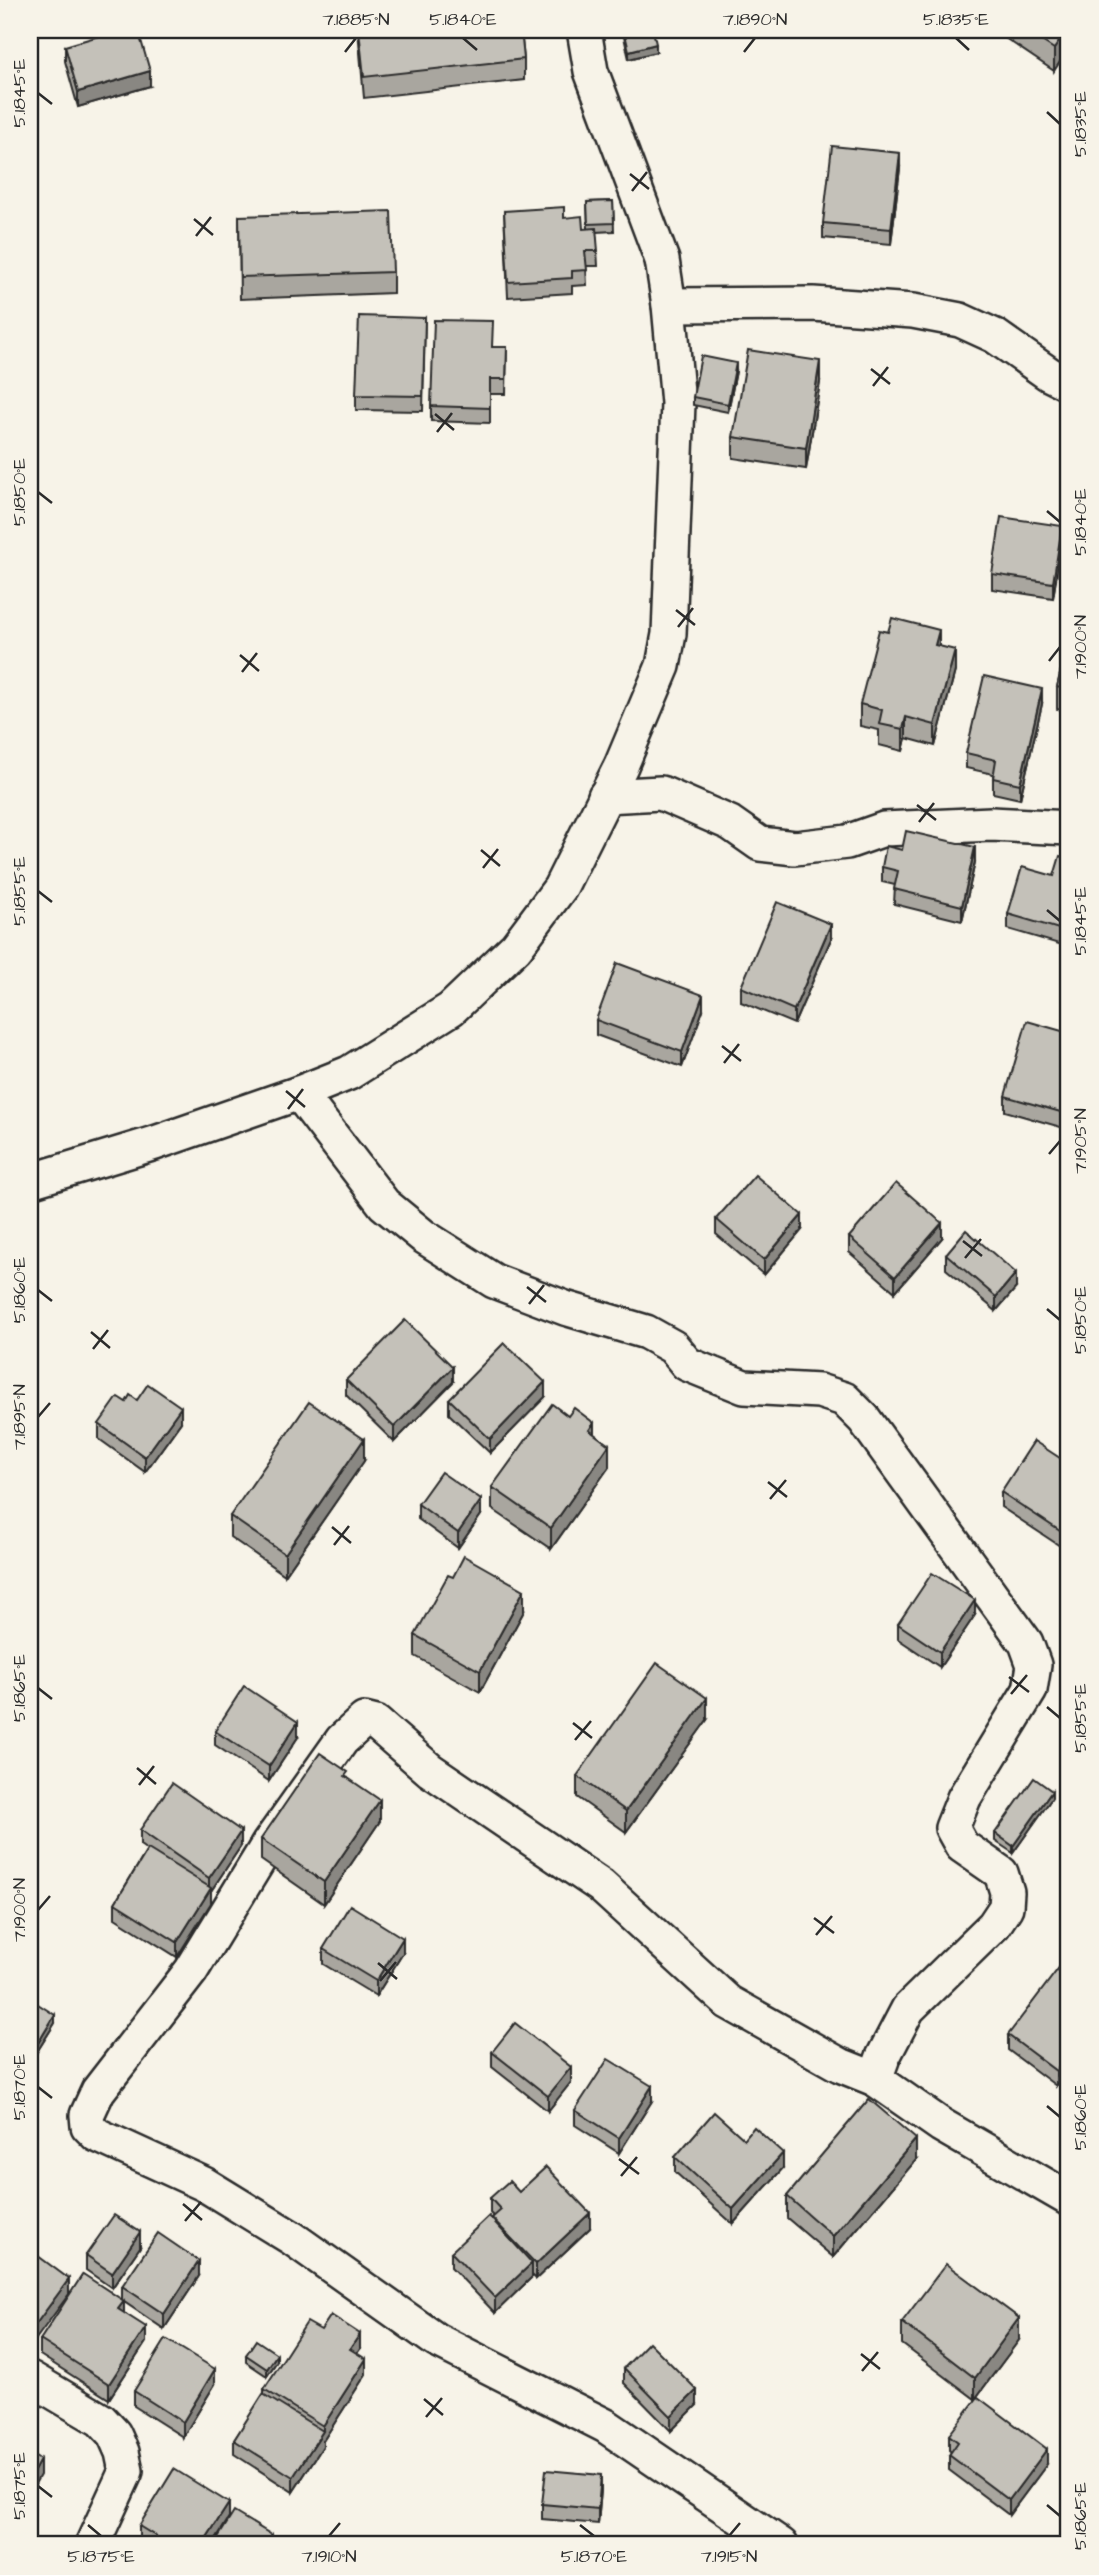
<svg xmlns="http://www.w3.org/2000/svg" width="1099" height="2575" viewBox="0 0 1099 2575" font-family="'Architects Daughter',sans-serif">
<rect width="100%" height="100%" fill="#f7f3e8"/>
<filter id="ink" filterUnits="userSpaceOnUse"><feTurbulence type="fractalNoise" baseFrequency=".0143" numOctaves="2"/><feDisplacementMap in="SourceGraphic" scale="14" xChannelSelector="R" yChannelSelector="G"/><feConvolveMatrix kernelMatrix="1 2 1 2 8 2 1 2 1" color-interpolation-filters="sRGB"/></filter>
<g filter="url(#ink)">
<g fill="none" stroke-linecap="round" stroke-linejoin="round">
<defs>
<g id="minor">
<path d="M669 305 813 304 913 311 960 320 995 336 1049 374 1069 384"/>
<path d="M605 796 661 793 730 823 760 844 795 848 847 842 884 829 991 824 1069 828"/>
<path d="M299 1093 384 1204 423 1236 494 1281 565 1308 646 1332 673 1347 687 1364 744 1387 819 1391 844 1399 864 1419 1026 1643 1034 1665 1030 1690 964 1798 952 1828 962 1846 1001 1873 1007 1892 1006 1907 994 1925 908 2009 883 2057 875 2079"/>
<path d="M30 1181 155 1143 299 1093 349 1073 451 1009 516 947 560 888 621 766 663 666 669 634 678 403 669 305 662 260 591 71 584 30"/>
<path d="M30 2378 101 2420 114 2434 122 2452 126 2471 92 2545"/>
<path d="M781 2545 606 2426 436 2340 292 2238 204 2184 97 2135 88 2126 87 2115 98 2091 191 1971 269 1843 342 1740 364 1720 376 1723 430 1770 601 1886 728 2002 840 2065 875 2079 941 2125 1069 2199"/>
</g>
</defs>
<use href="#minor" stroke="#2b2b2b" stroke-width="38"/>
<use href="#minor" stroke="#f7f3e8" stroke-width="33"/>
</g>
<g fill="#a9a69f" stroke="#2b2b2b" stroke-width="2">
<path d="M358 30H521L524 59V80L364 98Z"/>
<path d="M624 30 656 52 629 59 624 37Z"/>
<path d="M1002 30H1069L1054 71 1002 36Z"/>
<path d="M65 46 150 86 78 107 65 61Z"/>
<path d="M900 168 891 244 823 238V223Z"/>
<path d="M613 201 614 231 596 232 598 266H586L587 285 572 286V293L508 297 504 211 564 218 583 229H588L587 202Z"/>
<path d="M239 216 393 272V293L240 299Z"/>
<path d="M425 318 423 411 356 410V395Z"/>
<path d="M493 347H507L506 394H490V423L431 421V406Z"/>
<path d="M736 371 728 412 693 405V397Z"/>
<path d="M820 382 806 469 733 458V437Z"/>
<path d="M1062 541 1053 598 992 589V574Z"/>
<path d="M1069 635V711L1057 709V687Z"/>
<path d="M939 646 955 671 935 746 906 738 903 751 879 745V730L860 726V704Z"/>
<path d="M1042 704 1020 799 993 793V774L966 768V753Z"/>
<path d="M902 850 975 862 962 921 894 904 895 885 882 882V867Z"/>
<path d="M1069 858V947L1008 929V914L1054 876Z"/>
<path d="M831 939 794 1024 741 1002V987Z"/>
<path d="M703 1010 682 1067 596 1035V1020Z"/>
<path d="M1069 1033 1064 1128 1005 1111V1096Z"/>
<path d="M716 1219 802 1230 764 1275 716 1234Z"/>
<path d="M849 1237 942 1238 895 1292 849 1252Z"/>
<path d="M946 1254 1016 1288 996 1311 946 1269Z"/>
<path d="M346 1380 453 1382 394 1442 346 1395Z"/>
<path d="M545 1397 490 1453 449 1414V1399Z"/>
<path d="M137 1400 181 1422 145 1472 99 1439V1424Z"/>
<path d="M568 1416 594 1434 609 1467 551 1549 492 1509V1487Z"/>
<path d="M364 1461 285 1575 230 1537V1516Z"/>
<path d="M1069 1464V1552L1001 1507V1492Z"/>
<path d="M418 1504 481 1515 458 1548 418 1519Z"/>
<path d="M524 1611 480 1692 415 1656V1635Z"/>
<path d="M975 1615 940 1667 898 1639V1624Z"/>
<path d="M707 1720 626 1832 577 1797V1776Z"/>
<path d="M215 1731 298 1737 269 1781 215 1745Z"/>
<path d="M348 1778 380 1821 324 1904 261 1860V1839Z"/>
<path d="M1052 1798 1013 1853 995 1841V1833Z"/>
<path d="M140 1830 241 1846 211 1891V1903L177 1957 115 1918V1903L147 1850 140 1845Z"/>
<path d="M323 1949 403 1953 376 1996 323 1964Z"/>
<path d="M1069 1972 1056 2086 1008 2050V2035Z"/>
<path d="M30 1999 55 2023 35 2055 30 2052Z"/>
<path d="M492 2052 571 2082 548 2111 492 2067Z"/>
<path d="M652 2101 619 2153 575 2125V2110Z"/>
<path d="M744 2139 783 2168 733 2224 675 2172V2157Z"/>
<path d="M916 2160 833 2257 787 2218V2196Z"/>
<path d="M519 2192 590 2228 536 2279 532 2275V2277L495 2313 451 2267V2252L492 2220V2218L494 2217 490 2213V2198Z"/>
<path d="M140 2247 112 2288 86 2270V2255Z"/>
<path d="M1069 2262V2274L1067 2272V2265Z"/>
<path d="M199 2276 164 2329 124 2302V2313L146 2342 109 2399 40 2355V2340L122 2299V2286Z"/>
<path d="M902 2322 1019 2340 975 2399 902 2344Z"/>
<path d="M321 2330 360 2349 357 2353 366 2374 323 2441V2446L293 2492 234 2454V2440L264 2394V2389Z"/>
<path d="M246 2355 277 2361 267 2376 246 2362Z"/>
<path d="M624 2368 697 2405 671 2431 624 2383Z"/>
<path d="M215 2384 183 2437 134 2406V2391Z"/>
<path d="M949 2435 1047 2464 1009 2515 949 2470V2455L951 2452 949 2450Z"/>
<path d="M601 2490 598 2524 542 2519V2504Z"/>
<path d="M229 2518 212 2545H146L139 2541V2526Z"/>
</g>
<g fill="#898782" stroke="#2b2b2b" stroke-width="2">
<path d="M1067 30H1069V48L1054 71V49Z"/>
<path d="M656 44V52L629 59V51Z"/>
<path d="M150 71V86L78 107V92Z"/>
<path d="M900 153V168L891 244V229Z"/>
<path d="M820 361V382L806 469V448Z"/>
<path d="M736 363V371L728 412V404Z"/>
<path d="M1062 526V541L1053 598V583Z"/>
<path d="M939 630V651L935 645Z"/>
<path d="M955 650V671L935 746V725Z"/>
<path d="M1042 689V704L1020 799V784Z"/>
<path d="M906 717V738L903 751V729Z"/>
<path d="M975 847V862L962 921V906Z"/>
<path d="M831 924V939L794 1024V1010Z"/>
<path d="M703 995V1010L682 1067V1052Z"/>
<path d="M1069 1094V1109L1064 1128V1113Z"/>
<path d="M802 1215V1230L764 1275V1260Z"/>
<path d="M942 1223V1238L895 1292V1277Z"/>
<path d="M1016 1273V1288L996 1311V1297Z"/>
<path d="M453 1367V1382L394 1442V1427Z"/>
<path d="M545 1382V1397L490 1453V1439Z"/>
<path d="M181 1407V1422L145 1472V1457Z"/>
<path d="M594 1423V1444L589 1430Z"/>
<path d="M364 1439V1461L285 1575V1554Z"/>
<path d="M609 1445V1467L551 1549V1528Z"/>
<path d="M481 1500V1515L458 1548V1533Z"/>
<path d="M524 1590V1611L480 1692V1671Z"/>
<path d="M975 1600V1615L940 1667V1652Z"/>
<path d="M707 1698V1720L626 1832V1811Z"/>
<path d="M298 1722V1737L269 1781V1766Z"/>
<path d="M1052 1791V1798L1013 1853V1846Z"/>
<path d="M380 1800V1821L324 1904V1882Z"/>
<path d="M241 1831V1846L211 1891V1903L177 1957V1942L209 1891V1878Z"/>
<path d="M403 1938V1953L376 1996V1981Z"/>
<path d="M55 2015V2023L35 2055V2048Z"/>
<path d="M1069 2053V2068L1056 2086V2071Z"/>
<path d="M571 2067V2082L548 2111V2096Z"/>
<path d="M652 2086V2101L619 2153V2138Z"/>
<path d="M916 2139V2160L833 2257V2236Z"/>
<path d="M783 2153V2168L733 2224V2209Z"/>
<path d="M590 2213V2228L536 2279V2264Z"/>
<path d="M140 2232V2247L112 2288V2273Z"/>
<path d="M199 2261V2276L164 2329V2314Z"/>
<path d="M532 2263V2277L495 2313V2298Z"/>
<path d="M69 2279V2294L30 2347V2332Z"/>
<path d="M124 2301V2316L118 2309Z"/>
<path d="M1019 2318V2340L975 2399V2378Z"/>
<path d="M146 2327V2342L109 2399V2384Z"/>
<path d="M360 2334V2349L350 2364V2349Z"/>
<path d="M277 2354V2361L267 2376V2369Z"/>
<path d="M366 2359V2374L323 2441V2446L293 2492V2477L323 2431V2426Z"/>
<path d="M215 2369V2384L183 2437V2422Z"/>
<path d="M697 2390V2405L671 2431V2416Z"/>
<path d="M1047 2449V2464L1009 2515V2500Z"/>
<path d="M40 2460V2475L30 2493V2478Z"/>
<path d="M601 2475V2490L598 2524V2509Z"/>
<path d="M229 2503V2518L212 2545H202Z"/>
<path d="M272 2535V2545H266Z"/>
</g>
<g fill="#c4c1b9" stroke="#2b2b2b" stroke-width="2">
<path d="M119 30H138L150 71 78 92 65 46Z"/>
<path d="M359 30H521L524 59 364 77Z"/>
<path d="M624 30H653L656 44 629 51Z"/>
<path d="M1025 30H1067L1054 49Z"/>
<path d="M832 146 900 153 891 229 823 223Z"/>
<path d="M613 201 614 223 588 224 587 202Z"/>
<path d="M564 207V218L582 216 583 229 596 228 598 251H585L587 270 572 271V278L508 282 504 211Z"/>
<path d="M391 211 393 272 240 277 239 216Z"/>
<path d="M359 316 425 318 423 396 356 395Z"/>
<path d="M434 320 493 321 492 347H507L506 379H490V408L431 406Z"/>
<path d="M748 350 820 361 806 448 733 437Z"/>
<path d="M701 356 736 363 728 404 693 397Z"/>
<path d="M1001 517 1062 526 1053 583 992 574Z"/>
<path d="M892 618 939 630 935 645 955 650 935 725 906 717 903 729 879 724 882 710 860 704 879 630 888 632Z"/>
<path d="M1069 635V690L1057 687Z"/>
<path d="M984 676 1042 689 1020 784 993 778 996 760 966 753Z"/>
<path d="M906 831 975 847 962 906 894 889 898 871 882 867 886 846 902 850Z"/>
<path d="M1060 856 1069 858V932L1008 914 1022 867 1054 876Z"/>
<path d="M777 902 831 924 794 1010 741 987Z"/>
<path d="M617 963 703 995 682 1052 596 1020Z"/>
<path d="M1027 1021 1069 1033V1094L1064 1113 1005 1096Z"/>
<path d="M755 1175 802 1215 764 1260 716 1219Z"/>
<path d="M896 1183 942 1223 895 1277 849 1237Z"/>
<path d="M966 1230 1016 1273 996 1297 946 1254Z"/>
<path d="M405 1320 453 1367 394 1427 346 1380Z"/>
<path d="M504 1343 545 1382 490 1439 449 1399Z"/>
<path d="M148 1384 181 1407 145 1457 99 1424 118 1397 126 1402 130 1395 137 1400Z"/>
<path d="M309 1402 364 1439 285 1554 230 1516Z"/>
<path d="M552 1404 568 1416 574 1408 594 1423 589 1430 609 1445 551 1528 492 1487Z"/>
<path d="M1034 1441 1069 1464V1537L1001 1492Z"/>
<path d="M441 1472 481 1500 458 1533 418 1504Z"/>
<path d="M464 1556 524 1590 480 1671 415 1635 448 1575 453 1577Z"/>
<path d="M932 1573 975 1600 940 1652 898 1624Z"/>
<path d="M657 1663 707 1698 626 1811 577 1776Z"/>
<path d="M244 1686 298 1722 269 1766 215 1731Z"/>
<path d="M320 1753 348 1772 345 1776 380 1800 324 1882 261 1839Z"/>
<path d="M1034 1778 1052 1791 1013 1846 995 1833Z"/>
<path d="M172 1783 241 1831 209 1878 140 1830Z"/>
<path d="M148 1849 211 1888 177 1942 115 1903Z"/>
<path d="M350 1905 403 1938 376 1981 323 1949Z"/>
<path d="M1061 1965 1069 1972V2053L1056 2071 1008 2035Z"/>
<path d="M30 1999 55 2015 35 2048 30 2044Z"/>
<path d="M515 2023 571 2067 548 2096 492 2052Z"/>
<path d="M608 2059 652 2086 619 2138 575 2110Z"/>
<path d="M869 2099 916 2139 833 2236 787 2196Z"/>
<path d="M714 2112 744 2139 754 2127 783 2153 733 2209 675 2157Z"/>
<path d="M546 2167 590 2213 536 2264 492 2218 501 2210 490 2198 509 2181 519 2192Z"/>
<path d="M114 2215 140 2232 112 2273 86 2255Z"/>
<path d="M489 2216 532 2263 495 2298 451 2252Z"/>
<path d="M158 2233 199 2261 164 2314 122 2286Z"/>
<path d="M30 2250 69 2279 30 2332Z"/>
<path d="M946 2264 1019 2318 975 2378 902 2322Z"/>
<path d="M83 2274 124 2301 118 2309 146 2327 109 2384 40 2340Z"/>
<path d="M331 2315 360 2334 350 2349 366 2359 323 2426 264 2389 307 2322 321 2330Z"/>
<path d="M166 2339 215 2369 183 2422 134 2391Z"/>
<path d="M256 2340 277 2354 267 2369 246 2355Z"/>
<path d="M649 2342 697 2390 671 2416 624 2368Z"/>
<path d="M263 2394 323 2431 293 2477 234 2440Z"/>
<path d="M978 2397 1047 2449 1009 2500 949 2455 958 2442 949 2435Z"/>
<path d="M30 2454 40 2460 30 2478Z"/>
<path d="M174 2469 229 2503 202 2545H170L139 2526Z"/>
<path d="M546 2470 601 2475 598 2509 542 2504Z"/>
<path d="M234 2512 272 2535 266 2545 214 2544Z"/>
</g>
</g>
<path fill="none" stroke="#2b2b2b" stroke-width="2.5" d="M463 38 477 50M956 38 969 50M345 52 356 38M744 52 755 38M38 93 52 104M1047 112 1060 124M630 174 649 189M632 191 647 172M194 219 213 235M196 236 211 217M871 369 890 384M873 386 888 367M435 414 454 430M437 432 452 413M38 492 52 503M1047 511 1060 522M676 610 695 625M678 627 693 608M240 655 259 671M1049 661 1060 647M242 672 257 653M917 805 936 820M919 822 934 803M481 850 500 866M483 868 498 849M38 891 52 902M1047 910 1060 921M722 1046 741 1061M724 1063 739 1044M286 1091 305 1107M288 1109 303 1089M1049 1154 1060 1141M963 1241 982 1256M965 1258 981 1239M527 1287 546 1302M38 1290 52 1301M529 1304 544 1285M1047 1309 1060 1320M91 1332 110 1348M93 1349 108 1330M38 1417 50 1403M768 1482 787 1497M770 1499 786 1480M332 1527 351 1543M334 1545 349 1526M1009 1677 1029 1692M38 1688 52 1699M1011 1694 1027 1675M1047 1707 1060 1718M573 1723 592 1738M575 1740 591 1721M137 1768 156 1784M139 1785 154 1766M38 1910 50 1896M814 1918 834 1933M816 1935 832 1916M378 1963 397 1979M380 1981 396 1962M38 2087 52 2098M1047 2106 1060 2117M619 2159 639 2174M621 2176 637 2157M183 2204 202 2220M185 2221 201 2202M861 2354 880 2369M862 2371 878 2352M424 2399 443 2415M426 2417 442 2398M38 2486 52 2497M1047 2505 1060 2516M88 2525 101 2536M580 2525 594 2536M329 2536 340 2523M729 2536 740 2523"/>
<rect width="1099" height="2575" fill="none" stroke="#f7f3e8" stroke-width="77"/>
<rect x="38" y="38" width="1022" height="2498" fill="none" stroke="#2b2b2b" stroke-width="2.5"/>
<g font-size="18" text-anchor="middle" fill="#2b2b2b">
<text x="356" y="25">7.1885°N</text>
<text x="463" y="25">5.1840°E</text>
<text x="755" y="25">7.1890°N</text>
<text x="956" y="25">5.1835°E</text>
<text transform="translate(19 93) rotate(-90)" y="6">5.1845°E</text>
<text transform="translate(1080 124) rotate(-90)" y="6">5.1835°E</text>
<text transform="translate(19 492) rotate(-90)" y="6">5.1850°E</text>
<text transform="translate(1080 522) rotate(-90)" y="6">5.1840°E</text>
<text transform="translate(1080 647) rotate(-90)" y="6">7.1900°N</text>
<text transform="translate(19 891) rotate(-90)" y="6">5.1855°E</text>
<text transform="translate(1080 921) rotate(-90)" y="6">5.1845°E</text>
<text transform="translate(1080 1141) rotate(-90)" y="6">7.1905°N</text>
<text transform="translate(19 1290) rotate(-90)" y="6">5.1860°E</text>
<text transform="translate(1080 1320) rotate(-90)" y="6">5.1850°E</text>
<text transform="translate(19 1417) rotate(-90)" y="6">7.1895°N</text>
<text transform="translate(19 1688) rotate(-90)" y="6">5.1865°E</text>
<text transform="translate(1080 1718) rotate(-90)" y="6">5.1855°E</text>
<text transform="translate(19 1910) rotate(-90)" y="6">7.1900°N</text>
<text transform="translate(19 2087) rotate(-90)" y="6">5.1870°E</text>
<text transform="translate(1080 2117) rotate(-90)" y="6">5.1860°E</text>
<text transform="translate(19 2486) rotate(-90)" y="6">5.1875°E</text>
<text transform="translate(1080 2516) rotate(-90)" y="6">5.1865°E</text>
<text x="101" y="2562">5.1875°E</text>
<text x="329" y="2562">7.1910°N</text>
<text x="594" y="2562">5.1870°E</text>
<text x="729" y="2562">7.1915°N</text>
</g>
</svg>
